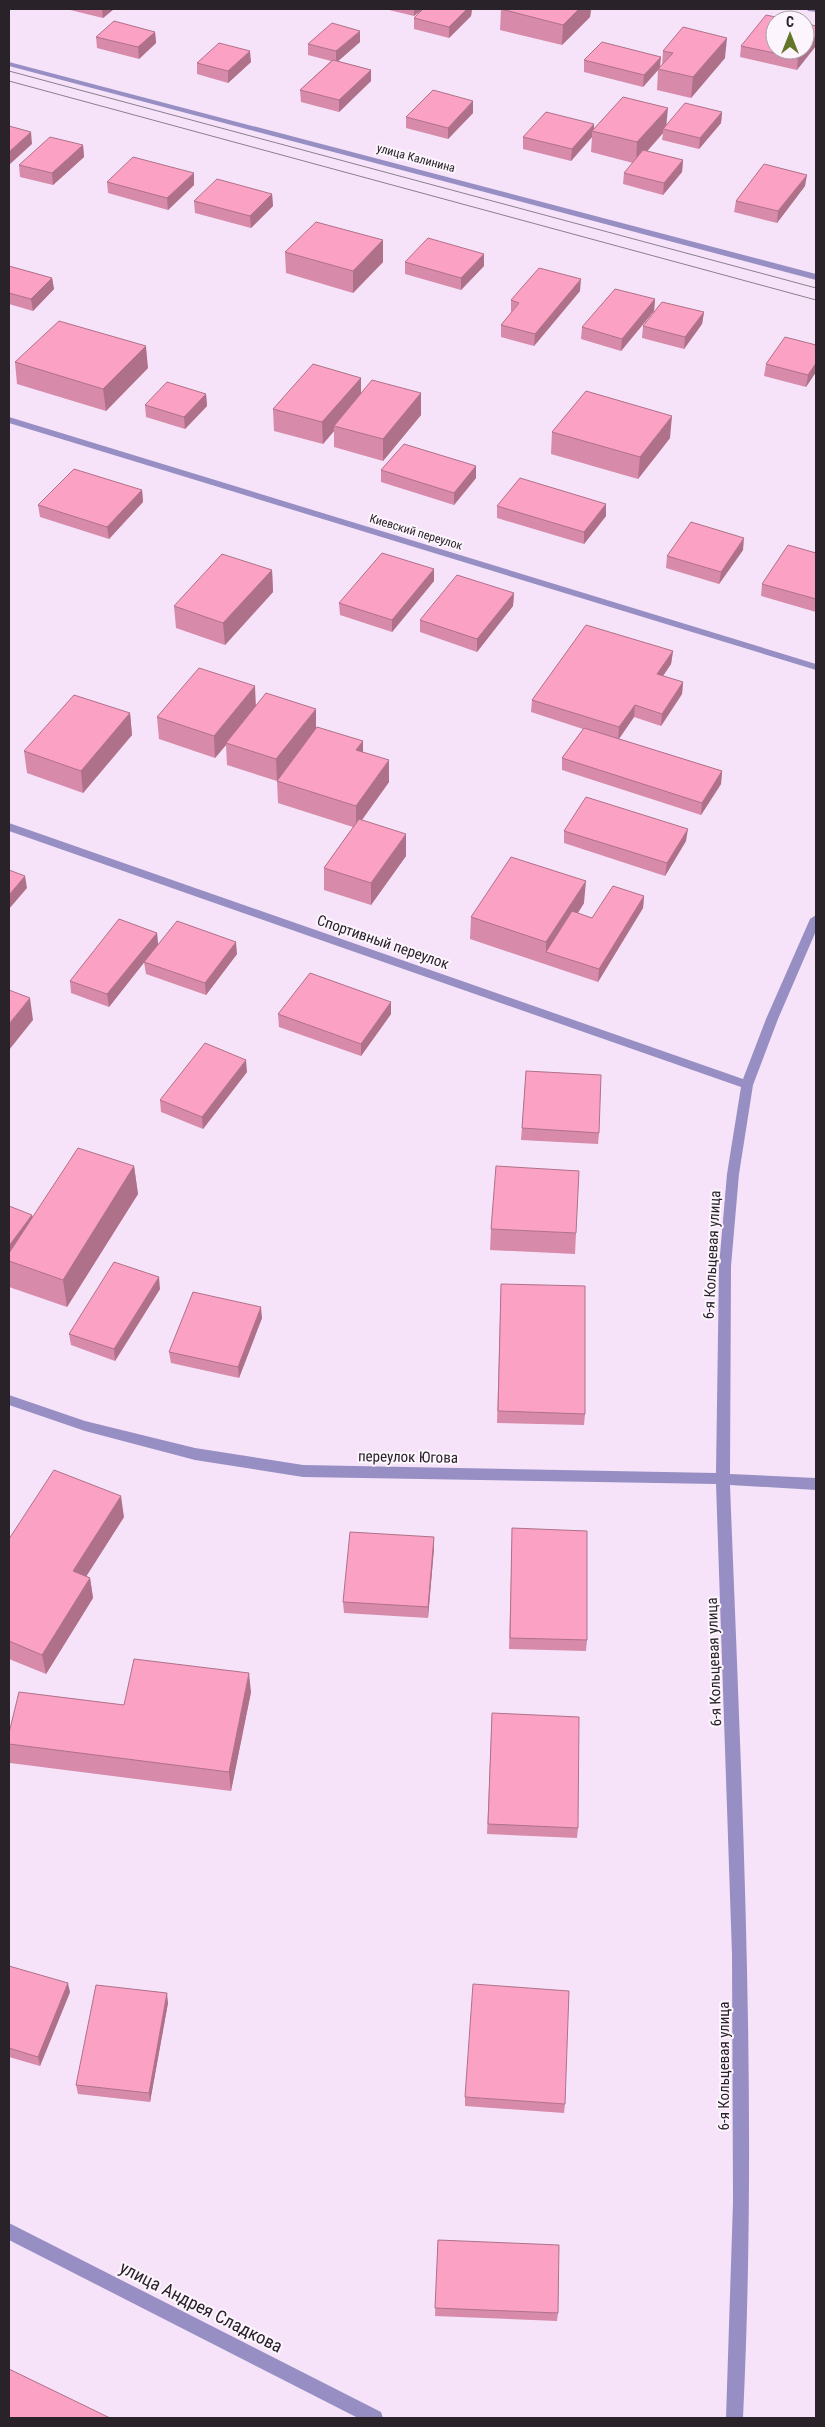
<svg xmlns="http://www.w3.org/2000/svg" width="825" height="2427" viewBox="0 0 825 2427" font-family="'Roboto Condensed',sans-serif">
<rect width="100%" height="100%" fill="#f6e3f9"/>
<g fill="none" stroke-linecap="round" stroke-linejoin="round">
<g fill="#978fc4" fill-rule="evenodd">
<path d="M807 9H816V12L808 11Z"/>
<path d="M9 62 816 274V280L9 66Z"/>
<path d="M9 417 816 664V670L9 423Z"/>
<path d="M9 823 743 1079 766 1019 810 919 816 915V931L778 1019 753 1085 739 1174 731 1266 730 1474 816 1478V1490L730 1485C742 1796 758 2107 743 2418H726L733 2202 732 1955 716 1484 303 1477 195 1460 85 1431 9 1405V1395L85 1421 195 1448 303 1465 716 1473 719 1266 727 1174 741 1087 9 831Z"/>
<path d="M9 2223 381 2412 383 2418H358L9 2240Z"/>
</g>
<g stroke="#8c7f8d" stroke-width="1">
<path d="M9 71 816 288"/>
<path d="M9 81 816 300"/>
</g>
</g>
<g fill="#d78aa9">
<path d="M66 9H114L103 18Z"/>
<path d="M389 9H423L414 16 389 10Z"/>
<path d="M423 9H472L471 16 449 38 414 29V18Z"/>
<path d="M501 9H591L590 17 562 45 500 30Z"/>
<path d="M155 32 156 43 139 59 97 48 96 37Z"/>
<path d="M360 42 338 61 371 70V81L339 112 301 102 300 90 331 61 308 55V44Z"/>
<path d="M741 46 805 50 797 70 740 57Z"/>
<path d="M663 51 725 58 691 98 657 90 658 70 643 87 584 72V60L660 67 662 65Z"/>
<path d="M251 62 228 83 197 74V63Z"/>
<path d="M722 112 721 123 699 149 662 140 663 133 647 151 683 160 682 172 663 195 623 184 624 173 633 163 591 152 592 137 571 161 523 149V137L594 129 666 125Z"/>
<path d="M473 113 448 139 406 128V117Z"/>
<path d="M83 145 84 157 53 185 20 177 19 165Z"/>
<path d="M194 173V185L168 210 108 193 107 182Z"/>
<path d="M805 186 777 223 734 212 736 201Z"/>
<path d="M272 194 273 206 251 228 195 213 194 201Z"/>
<path d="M383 240V262L353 293 286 273 285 252Z"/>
<path d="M405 262 484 266 461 290 405 274Z"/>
<path d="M9 266 52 278 54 289 33 311 9 304Z"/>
<path d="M580 291 534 346 501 337V325L511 313V300Z"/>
<path d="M655 299 654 311 621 351 581 339 582 327Z"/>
<path d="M704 312 702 324 684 349 642 338 643 326Z"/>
<path d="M816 345V372L806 387 764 376 766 364Z"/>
<path d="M15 362 148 368 106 411 17 384Z"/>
<path d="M361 378V394L421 393V415L383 461 334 447V431L323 444 274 431 273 409Z"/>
<path d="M206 394 207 406 185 429 146 417 145 405Z"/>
<path d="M552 432 670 438 638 479 551 454Z"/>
<path d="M476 466V478L454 505 381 482V470Z"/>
<path d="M142 490 143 502 109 539 40 517 38 505Z"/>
<path d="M606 504V516L584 544 497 518V506Z"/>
<path d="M743 550 719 584 666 568 667 556Z"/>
<path d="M816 553V612L761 596 762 584Z"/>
<path d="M272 570 273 592 225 645 176 628 174 606Z"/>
<path d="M434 581 392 632 340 615 339 603Z"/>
<path d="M514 593 513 606 477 652 420 632V620Z"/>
<path d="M673 651 671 664 663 676 683 682 682 694 661 726 634 717 619 739 722 771 721 784 701 815 562 770V758L583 729 531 712 532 700Z"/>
<path d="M256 705 316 728 363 752 389 782 362 820 406 856 371 905 324 890V868L353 827 278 803 277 781 227 765 226 745 215 758 159 739 157 717Z"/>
<path d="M130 713 132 735 83 793 27 773 24 751Z"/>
<path d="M564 831 686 841 665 876 564 843Z"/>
<path d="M644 896 643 908 598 982 470 939 471 917 584 903 578 913 592 918Z"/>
<path d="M157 933 158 944 237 954 206 995 146 974 144 962 109 1007 71 993 70 981Z"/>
<path d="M391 1002V1014L361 1056 279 1027 278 1014Z"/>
<path d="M526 1071 599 1133 598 1144 521 1140Z"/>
<path d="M247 1072 203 1129 161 1112 160 1100Z"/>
<path d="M134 1166 138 1194 67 1307 9 1287V1206L32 1217Z"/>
<path d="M491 1229 576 1233 575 1254 490 1250Z"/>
<path d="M501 1284 585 1414 584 1425 497 1423Z"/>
<path d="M160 1289 115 1361 71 1345 69 1334Z"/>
<path d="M262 1318 239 1378 171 1363 169 1352Z"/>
<path d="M124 1517 86 1576 90 1578 93 1598 46 1674 9 1659V1539Z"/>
<path d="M512 1539 587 1640 586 1651 509 1649Z"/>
<path d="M434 1548 428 1618 344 1613 343 1602Z"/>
<path d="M251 1692 231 1791 10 1763 9 1756V1733L124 1705Z"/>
<path d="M492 1713 578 1828 577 1838 487 1834Z"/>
<path d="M9 1966 70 1992 40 2066 9 2057Z"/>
<path d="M168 2003 150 2102 78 2094 76 2085Z"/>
<path d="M465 2097 565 2104 564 2113 465 2106Z"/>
<path d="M438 2240 558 2313 557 2321 435 2316Z"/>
</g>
<g fill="#af7189">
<path d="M102 9H114L103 18Z"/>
<path d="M414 9H423L414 16Z"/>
<path d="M467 9H472L471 16 449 38V27Z"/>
<path d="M579 9H591L590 17 562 45 563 25Z"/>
<path d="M360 31V42L336 63V51Z"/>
<path d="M155 32 156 43 139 59 138 47Z"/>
<path d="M816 36V46L797 70 798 58Z"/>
<path d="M727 38 725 58 691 98 693 77Z"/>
<path d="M250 51 251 62 228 83V71Z"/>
<path d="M661 57 660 68 658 69V70L643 87 644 75Z"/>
<path d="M371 70V81L339 112V100Z"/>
<path d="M473 101V113L448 139V128Z"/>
<path d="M668 108 666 129H663V133L636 164 637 142Z"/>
<path d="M722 112 721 123 699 149 700 138Z"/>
<path d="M594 124V131H592V137L571 161 572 149Z"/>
<path d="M31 132 32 144 9 165V152Z"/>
<path d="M83 145 84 157 53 185 52 173Z"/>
<path d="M683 160 682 172 663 195 664 183Z"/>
<path d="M194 173V185L168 210 167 198Z"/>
<path d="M807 175 805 186 777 223 778 211Z"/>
<path d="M272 194 273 206 251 228 250 216Z"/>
<path d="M383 240V262L353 293V271Z"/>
<path d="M484 254V266L461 290V278Z"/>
<path d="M52 278 54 289 33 311 31 299Z"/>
<path d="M581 279 580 291 534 346 535 334Z"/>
<path d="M655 299 654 311 621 351 622 339Z"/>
<path d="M704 312 702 324 684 349 685 337Z"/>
<path d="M146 346 148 368 106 411 103 389Z"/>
<path d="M816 363V372L806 387 808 375Z"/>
<path d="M361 378V399L334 426V431L323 444 322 422Z"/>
<path d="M421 393V415L383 461V439Z"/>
<path d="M206 394 207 406 185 429 184 417Z"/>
<path d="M672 416 670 438 638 479 640 457Z"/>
<path d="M476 466V478L454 505V493Z"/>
<path d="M142 490 143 502 109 539 107 527Z"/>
<path d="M606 504V516L584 544V532Z"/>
<path d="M744 538 743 550 719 584 721 572Z"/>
<path d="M434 569V581L392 632V620Z"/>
<path d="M272 570 273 592 225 645 223 623Z"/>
<path d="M514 593 513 606 477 652V639Z"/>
<path d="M673 651 671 664 656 686 657 674Z"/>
<path d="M683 682 682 694 661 726 662 714Z"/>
<path d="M255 686 256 708 226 743V745L215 758 214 736Z"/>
<path d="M635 705 634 717 618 740 619 727Z"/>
<path d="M316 709V731L277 781 276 759Z"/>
<path d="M130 713 132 735 83 793 81 771Z"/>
<path d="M363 741V763L356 750Z"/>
<path d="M389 760V782L356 828V806Z"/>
<path d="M722 771 721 784 701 815 702 803Z"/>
<path d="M688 829 686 841 665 876 667 863Z"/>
<path d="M406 834V856L371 905V883Z"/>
<path d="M25 876 27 888 9 909V895Z"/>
<path d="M586 881 584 903 552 954 546 952V942Z"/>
<path d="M644 896 643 908 598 982 599 969Z"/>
<path d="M157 933 158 945 109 1007 107 994Z"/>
<path d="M236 942 237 954 206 995 205 983Z"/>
<path d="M30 998 33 1020 9 1050V1024Z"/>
<path d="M391 1002V1014L361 1056V1044Z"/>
<path d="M246 1060 247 1072 203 1129 202 1117Z"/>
<path d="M134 1166 138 1194 67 1307 63 1280Z"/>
<path d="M32 1215 34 1227 9 1260V1246Z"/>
<path d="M159 1277 160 1289 115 1361 114 1349Z"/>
<path d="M261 1307 262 1318 239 1378 238 1367Z"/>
<path d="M121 1496 124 1517 77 1591 73 1571Z"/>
<path d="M434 1537V1548L428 1618V1607Z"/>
<path d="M90 1578 93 1598 46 1674 42 1655Z"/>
<path d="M249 1673 251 1692 231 1791 229 1772Z"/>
<path d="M68 1983 70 1992 40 2066 38 2057Z"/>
<path d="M167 1993 168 2003 150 2102 149 2093Z"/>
</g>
<g fill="#faa1c4" stroke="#af7189">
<path d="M423 9H467L449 27 414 18Z"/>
<path d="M501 9H579L563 25Z"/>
<path d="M766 15 790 20H775V50H805L798 58 741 46Z"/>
<path d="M114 21 155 32 138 47 96 37Z"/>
<path d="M332 23 360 31 336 51 308 44Z"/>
<path d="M805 23 816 26V36L805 50Z"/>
<path d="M683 27 727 38 693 77 658 69 673 53 663 51Z"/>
<path d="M602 42 661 57 644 75 584 60Z"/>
<path d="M219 43 250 51 228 71 197 63Z"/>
<path d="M333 60 371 70 339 100 300 90Z"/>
<path d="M433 90 473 101 448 128 406 117Z"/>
<path d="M623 97 668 108 637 142 592 131Z"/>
<path d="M685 103 722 112 700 138 663 129Z"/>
<path d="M546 112 594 124 572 149 523 137Z"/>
<path d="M9 126 31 132 9 152Z"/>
<path d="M50 137 83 145 52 173 19 165Z"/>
<path d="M643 150 683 160 664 183 624 173Z"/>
<path d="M133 157 194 173 167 198 107 182Z"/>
<path d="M764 164 807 175 778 211 736 201Z"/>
<path d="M217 179 272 194 250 216 194 201Z"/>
<path d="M316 222 383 240 353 271 285 252Z"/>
<path d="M428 238 484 254 461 278 405 262Z"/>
<path d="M9 266 52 278 31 299 9 293Z"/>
<path d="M539 268 581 279 535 334 501 325 519 303 511 300Z"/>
<path d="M615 289 655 299 622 339 582 327Z"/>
<path d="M662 302 704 312 685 337 643 326Z"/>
<path d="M59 321 146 346 103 389 15 362Z"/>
<path d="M785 337 816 345V363L808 375 766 364Z"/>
<path d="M313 364 361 378 322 422 273 409Z"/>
<path d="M372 380 421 393 383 439 334 426Z"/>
<path d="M167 382 206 394 184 417 145 405Z"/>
<path d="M586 391 672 416 640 457 552 432Z"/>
<path d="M404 444 476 466 454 493 381 470Z"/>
<path d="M74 469 142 490 107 527 38 505Z"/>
<path d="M520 478 606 504 584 532 497 506Z"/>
<path d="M691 522 744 538 721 572 667 556Z"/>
<path d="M788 545 816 553V599L762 584Z"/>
<path d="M382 553 434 569 392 620 339 603Z"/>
<path d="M222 554 272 570 223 623 174 606Z"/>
<path d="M457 575 514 593 477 639 420 620Z"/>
<path d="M586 625 673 651 657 674 683 682 662 714 635 705 619 727 532 700Z"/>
<path d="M199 668 255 686 214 736 157 717Z"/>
<path d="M266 693 316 709 276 759 226 743Z"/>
<path d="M74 695 130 713 81 771 24 751Z"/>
<path d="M317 727 363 741 356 750 389 760 356 806 277 781Z"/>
<path d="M584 728 722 771 702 803 562 758Z"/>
<path d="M586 797 688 829 667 863 564 831Z"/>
<path d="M359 819 406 834 371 883 324 868Z"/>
<path d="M511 857 586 881 546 942 471 917Z"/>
<path d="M9 870 25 876 9 895Z"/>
<path d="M613 886 644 896 599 969 546 952 572 911 592 918Z"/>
<path d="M119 919 157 933 107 994 70 981Z"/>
<path d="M177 921 236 942 205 983 144 962Z"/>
<path d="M310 973 391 1002 361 1044 278 1014Z"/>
<path d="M9 990 30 998 9 1024Z"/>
<path d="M205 1043 246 1060 202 1117 160 1100Z"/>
<path d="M526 1071 601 1075 599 1133 522 1128Z"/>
<path d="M78 1148 134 1166 63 1280 9 1261V1253Z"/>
<path d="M496 1166 579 1171 576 1233 491 1229Z"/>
<path d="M9 1206 32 1215 9 1246Z"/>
<path d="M114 1262 159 1277 114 1349 69 1334Z"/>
<path d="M501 1284 585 1286V1414L498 1411Z"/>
<path d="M193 1292 261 1307 238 1367 169 1352Z"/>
<path d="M54 1470 121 1496 73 1571 90 1578 42 1655 9 1641V1539Z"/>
<path d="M512 1528 587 1531V1640L510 1638Z"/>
<path d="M350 1532 434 1537 428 1607 343 1602Z"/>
<path d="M134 1659 249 1673 229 1772 9 1744V1733L19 1692 124 1705Z"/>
<path d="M492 1713 579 1717 578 1828 488 1824Z"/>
<path d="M9 1966 68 1983 38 2057 9 2048Z"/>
<path d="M473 1984 569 1991 565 2104 465 2097Z"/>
<path d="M96 1985 167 1993 149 2093 76 2085Z"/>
<path d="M438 2240 559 2245 558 2313 435 2308Z"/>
<path d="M9 2369 110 2418H9Z"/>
</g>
<g text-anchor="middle" stroke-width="4" stroke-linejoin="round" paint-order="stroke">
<g font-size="12" fill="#292229" stroke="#fdf5fd">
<text transform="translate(416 158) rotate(15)" y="4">улица Калинина</text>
<text transform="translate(416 532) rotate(17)" y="4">Киевский переулок</text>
</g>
<g font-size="15" fill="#292229" stroke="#fdf5fd">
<text transform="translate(383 942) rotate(19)" y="5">Спортивный переулок</text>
<text transform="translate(712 1255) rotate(-87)" y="5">6-я Кольцевая улица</text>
<text transform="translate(408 1457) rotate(1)" y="5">переулок Югова</text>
<text transform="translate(714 1662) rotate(-92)" y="5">6-я Кольцевая улица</text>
<text transform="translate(724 2066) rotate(-90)" y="5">6-я Кольцевая улица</text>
</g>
<g font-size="18" fill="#292229" stroke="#fdf5fd">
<text transform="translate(201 2307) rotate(27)" y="6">улица Андрея Сладкова</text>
</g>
</g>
<rect width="825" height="2427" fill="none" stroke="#292229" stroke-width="20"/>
<g transform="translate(790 35)"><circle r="24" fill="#fdf5fd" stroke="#a8a1a8"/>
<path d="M0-4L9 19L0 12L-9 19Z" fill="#617627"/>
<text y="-8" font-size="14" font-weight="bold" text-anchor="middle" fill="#292229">С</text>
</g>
</svg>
